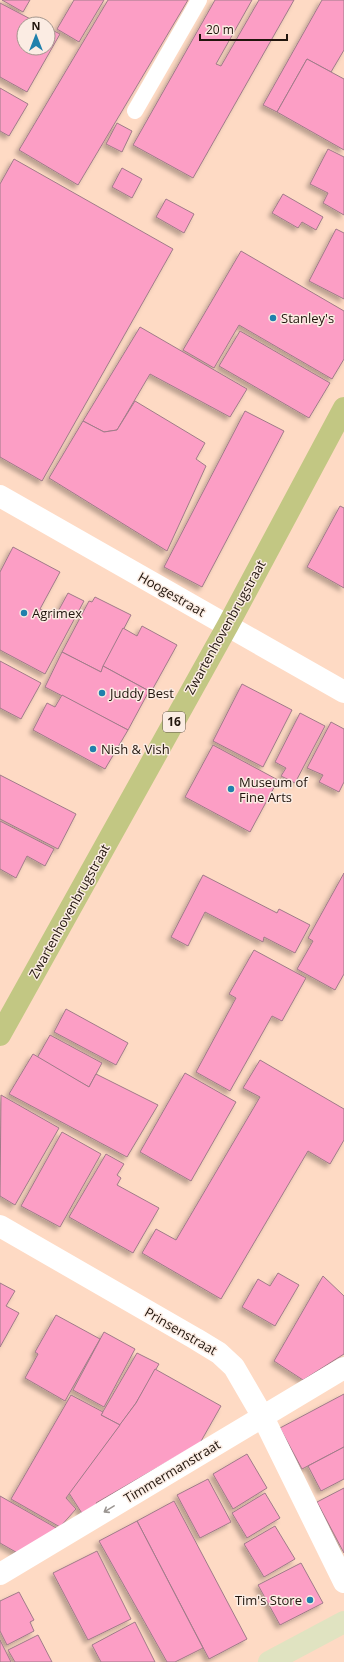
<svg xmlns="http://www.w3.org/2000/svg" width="344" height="1662" viewBox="0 0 344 1662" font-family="'Open Sans',sans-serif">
<defs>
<filter id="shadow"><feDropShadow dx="-3.5" dy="3.5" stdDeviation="2" flood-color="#0004"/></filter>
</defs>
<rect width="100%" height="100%" fill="#fedac4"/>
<g fill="#fc9ec5" stroke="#a07b89" filter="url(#shadow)">
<path d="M2 0H30L23 12Z"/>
<path d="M74 0H104L79 42 57 29Z"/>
<path d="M108 0H188L78 185 19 150Z"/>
<path d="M215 0H252L216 64 221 66 259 0H294L193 178 133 145Z"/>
<path d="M322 0H344V50L331 72 307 59 277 112 263 105Z"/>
<path d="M0 3 40 24H24V48H48V28L60 34 27 92 0 77Z"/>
<path d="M307 59 344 79V150L277 112Z"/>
<path d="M0 88 28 104 9 136 0 131Z"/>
<path d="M117 123 132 131 122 152 106 144Z"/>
<path d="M328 149 344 157V215L323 203 328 193 310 184Z"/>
<path d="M14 159 173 249 42 481 0 457V184Z"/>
<path d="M122 168 142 179 132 198 112 187Z"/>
<path d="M283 194 323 217 316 230 302 222 298 228 272 213Z"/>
<path d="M166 199 194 214 184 233 156 217Z"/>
<path d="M336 229 344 233V299L309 281Z"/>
<path d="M241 251 344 311V359L332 379 239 325 214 368 183 350Z"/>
<path d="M140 327 247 389 230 417 150 374 117 430 104 432 83 421Z"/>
<path d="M240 331 330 383 309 418 219 366Z"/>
<path d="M135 401 205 443 196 459 206 466 167 551 49 478 83 421 104 432 117 430Z"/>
<path d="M245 411 284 431 202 587 164 567Z"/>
<path d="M340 506 344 508V588L307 567Z"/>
<path d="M13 547 60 572 40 609 55 617 68 593 84 601 45 674 0 650V572Z"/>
<path d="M95 597 131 615 101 672 62 652 89 601 92 602Z"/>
<path d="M142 626 177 645 151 692 103 666 123 628 137 636Z"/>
<path d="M62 652 101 672 103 666 149 691 128 730 45 687Z"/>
<path d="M0 661 41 683 21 719 0 708Z"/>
<path d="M242 684 292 710 263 767 213 741Z"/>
<path d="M62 695 128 730 105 769 33 730 47 703 55 707Z"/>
<path d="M300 713 325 726 295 783 281 776 286 768 275 762Z"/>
<path d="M331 722 344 729V782L339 792 319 782 323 775 307 768Z"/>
<path d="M213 745 278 780 250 832 185 797Z"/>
<path d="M0 775 76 814 58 849 0 819Z"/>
<path d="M0 821 54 849 45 866 27 856 16 878 0 869Z"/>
<path d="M344 873V974L335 990 297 969 313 941 308 938Z"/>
<path d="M203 875 277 913 279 909 310 925 295 953 264 937 263 942 205 912 188 946 171 937Z"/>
<path d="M254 950 306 978 282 1021 272 1016 230 1091 196 1072 236 998 229 994Z"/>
<path d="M66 1009 128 1043 116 1065 54 1032Z"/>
<path d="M50 1035 102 1063 89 1087 37 1058Z"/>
<path d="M33 1054 89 1087 96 1074 158 1105 127 1157 9 1094Z"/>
<path d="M260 1060 344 1109V1140L330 1164 308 1151 221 1299 142 1253 156 1229 176 1240 260 1097 243 1088Z"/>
<path d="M185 1073 236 1102 191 1181 140 1152Z"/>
<path d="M1 1095 59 1128 15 1205 0 1196Z"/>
<path d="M62 1132 101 1154 60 1227 21 1206Z"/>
<path d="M106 1154 124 1164 117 1175 121 1178 117 1185 159 1208 133 1253 69 1217Z"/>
<path d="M278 1273 299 1285 275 1326 242 1307 258 1279 270 1286Z"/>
<path d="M323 1276 344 1296V1354L303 1380 274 1361Z"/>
<path d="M0 1283 15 1291 6 1306 19 1313 0 1347Z"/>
<path d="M56 1315 100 1339 65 1401 25 1378 38 1354 35 1352Z"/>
<path d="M104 1332 135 1349 104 1407 73 1390Z"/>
<path d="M137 1353 159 1364 136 1403 120 1425 101 1415Z"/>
<path d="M155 1369 221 1406 200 1443 96 1503 98 1506 83 1515 69 1493 136 1403Z"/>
<path d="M344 1394V1447L302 1469 280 1428Z"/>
<path d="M71 1395 103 1412 101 1415 120 1425 66 1498 76 1509 60 1527 11 1499Z"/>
<path d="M344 1447V1479L321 1491 308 1466Z"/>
<path d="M247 1454 267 1488 233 1509 213 1474Z"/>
<path d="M208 1479 231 1522 200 1538 177 1495Z"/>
<path d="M344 1488V1553L317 1502Z"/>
<path d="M265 1493 280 1518 247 1538 232 1513Z"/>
<path d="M0 1496 58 1529 21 1555 0 1543Z"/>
<path d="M174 1501 247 1639 209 1659 137 1521Z"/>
<path d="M137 1521 203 1648 175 1662H167L99 1541Z"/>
<path d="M275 1526 295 1559 264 1577 244 1544Z"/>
<path d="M97 1551 131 1619 88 1640 53 1573Z"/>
<path d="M301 1563 323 1603 280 1625 258 1585Z"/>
<path d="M19 1592 34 1620 30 1622 34 1631 7 1645 0 1631V1601Z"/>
<path d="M135 1622 155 1662H101L92 1645Z"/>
<path d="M38 1635 52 1662H15L8 1650Z"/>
<path d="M0 1640 11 1662H0Z"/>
</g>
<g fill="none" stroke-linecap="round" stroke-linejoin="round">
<path stroke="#fff" stroke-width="16" d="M135 111 199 0"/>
<g stroke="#fff" stroke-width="22">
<path d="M0 496 344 692"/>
<path d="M0 1226 196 1339 219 1353 234 1367 263 1417 344 1582"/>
<path d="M0 1574 344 1368"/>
</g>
<path stroke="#e0e3c1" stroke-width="22" d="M269 1662 344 1622"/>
<path stroke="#c2c783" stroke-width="22" d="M0 1035 228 625 344 408"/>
</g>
<defs><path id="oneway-shaft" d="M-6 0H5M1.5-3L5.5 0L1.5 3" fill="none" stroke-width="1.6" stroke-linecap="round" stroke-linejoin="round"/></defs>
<use stroke="#9b9692" href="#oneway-shaft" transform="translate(109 1509) rotate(149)"/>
<g fill="#2080ac" stroke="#fbece3" stroke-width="1.5">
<circle cx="273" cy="318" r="4"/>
<circle cx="24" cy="613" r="4"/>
<circle cx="102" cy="693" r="4"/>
<circle cx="93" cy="749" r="4"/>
<circle cx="231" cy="789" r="4"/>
<circle cx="310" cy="1600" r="4"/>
</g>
<g text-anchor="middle" stroke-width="3" stroke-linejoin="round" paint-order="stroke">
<rect fill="#fbece3" stroke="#62564d" stroke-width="1" x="163" y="712" width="22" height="20" rx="3"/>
<g font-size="12" font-weight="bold" fill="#21150d">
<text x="174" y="726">16</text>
</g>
<g font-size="13" fill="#21150d" stroke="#fbece3" text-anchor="start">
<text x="281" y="323">Stanley's</text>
<text x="32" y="618">Agrimex</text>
<text x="110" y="698">Juddy Best</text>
<text x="101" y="754">Nish &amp; Vish</text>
<text x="239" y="787">Museum of<tspan x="239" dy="15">Fine Arts</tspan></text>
<text x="302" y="1605" text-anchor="end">Tim's Store</text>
</g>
<g font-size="13" fill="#21150d" stroke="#fbece3">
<text transform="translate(172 594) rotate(30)" y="5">Hoogestraat</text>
<text transform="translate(225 627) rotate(-61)" y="5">Zwartenhovenbrugstraat</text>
<text transform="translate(69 911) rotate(-61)" y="5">Zwartenhovenbrugstraat</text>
<text transform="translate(181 1331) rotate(30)" y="5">Prinsenstraat</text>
<text transform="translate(172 1471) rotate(-31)" y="5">Timmermanstraat</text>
</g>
</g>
<g transform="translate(36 36)"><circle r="19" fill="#fbece3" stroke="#a4968d"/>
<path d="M0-3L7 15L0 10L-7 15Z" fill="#2080ac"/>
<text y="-6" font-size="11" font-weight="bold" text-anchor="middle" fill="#21150d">N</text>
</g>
<path d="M200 34v6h87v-6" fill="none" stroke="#21150d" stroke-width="2"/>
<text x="206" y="34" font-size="12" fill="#21150d" stroke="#fbece3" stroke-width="3" paint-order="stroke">20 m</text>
</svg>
